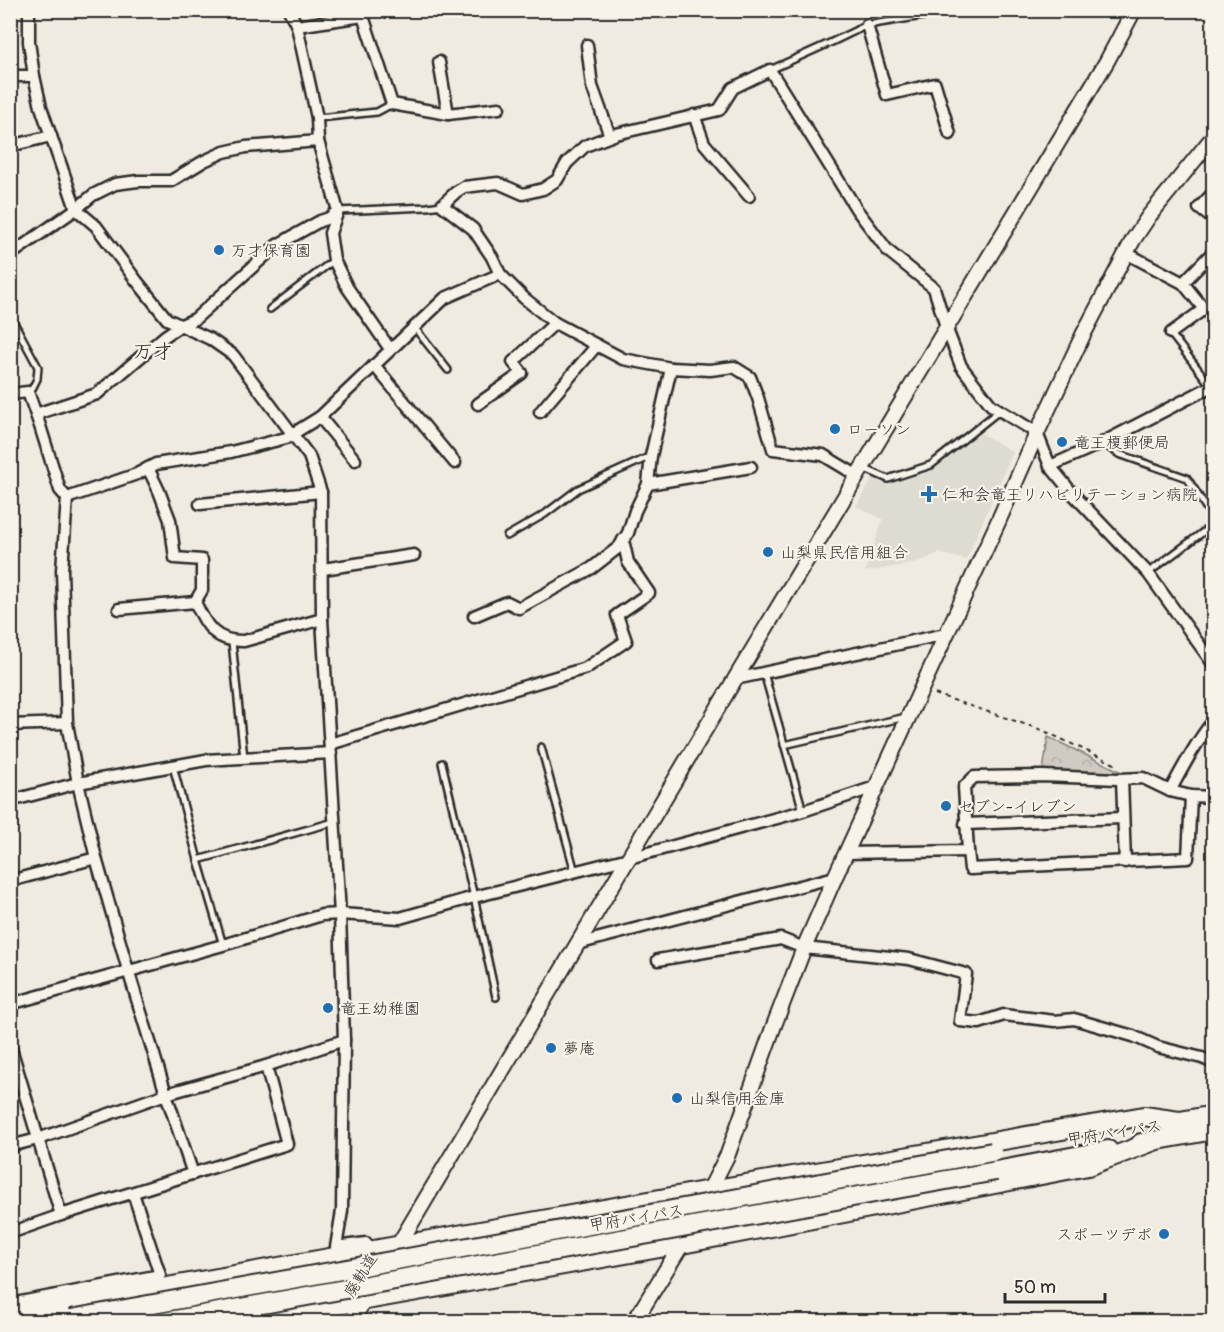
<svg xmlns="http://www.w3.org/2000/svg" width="1224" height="1332" viewBox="0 0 1224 1332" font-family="Pangolin,'Klee One',sans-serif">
<defs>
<pattern id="forest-crowns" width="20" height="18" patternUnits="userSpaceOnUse" patternTransform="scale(1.5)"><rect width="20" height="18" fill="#cfcbc2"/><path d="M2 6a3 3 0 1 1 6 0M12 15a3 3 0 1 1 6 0" fill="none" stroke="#b2aea7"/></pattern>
</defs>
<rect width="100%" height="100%" fill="#efebe0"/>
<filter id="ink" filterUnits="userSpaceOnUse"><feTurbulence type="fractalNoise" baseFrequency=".0167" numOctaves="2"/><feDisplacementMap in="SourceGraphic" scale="12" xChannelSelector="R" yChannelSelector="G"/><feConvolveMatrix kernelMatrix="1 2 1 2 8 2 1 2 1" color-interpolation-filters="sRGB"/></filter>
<g filter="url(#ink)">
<path fill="#dedbd1" d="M981 433 1013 452 966 560 939 553 916 563 865 572 883 519 856 506 873 478 882 483 897 482 933 470Z"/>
<path fill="url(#forest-crowns)" stroke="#7d7b76" stroke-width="1.5" d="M1048 737 1128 775 1043 771Z"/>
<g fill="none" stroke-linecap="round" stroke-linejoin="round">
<defs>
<g id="service">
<path d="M770 70 832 42 867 25 960 10"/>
<path d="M318 118 377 112 392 104"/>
<path d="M338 211 427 207 442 205"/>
<path d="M270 309 334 260"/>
<path d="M10 315 38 367 37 379 29 395"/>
<path d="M414 327 448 370"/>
<path d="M1171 334 1211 386"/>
<path d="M1102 443 1119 454 1187 478 1214 520"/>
<path d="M863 468 888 479 931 465 999 411"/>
<path d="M507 536 545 514 578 489 651 456"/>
<path d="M1148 573 1214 524"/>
<path d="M232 642 244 758"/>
<path d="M764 673 803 811"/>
<path d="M784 745 906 717"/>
<path d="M541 747 575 872"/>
<path d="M442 763 474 897 496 997"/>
<path d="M173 766 198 860 334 822"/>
<path d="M198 860 223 945"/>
</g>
<g id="minor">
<path d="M29 10V42L34 76 41 107 76 209 96 226 136 280 167 319 210 339 233 355 309 456 321 492 322 619 340 914 344 1040 342 1211 336 1247 366 1243"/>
<path d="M289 10 297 26 317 118 318 141 338 211 330 233 334 260 347 287 390 349"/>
<path d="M363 16 392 104 448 114 439 62"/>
<path d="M867 25 887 95 935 84 950 134"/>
<path d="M297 26 363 16 370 10"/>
<path d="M587 45 592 86 610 136"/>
<path d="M10 76H34"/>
<path d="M448 114 499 108"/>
<path d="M694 115 704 143 749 196"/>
<path d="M10 146 51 136"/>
<path d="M1214 192 1199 208 1214 220"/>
<path d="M1126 253 1183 283 1204 309"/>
<path d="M10 255 76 209 93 195 115 184 138 181H171L204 161 224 152 246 147 318 141"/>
<path d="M1183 283 1214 251"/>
<path d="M1171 333 1204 309 1214 306"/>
<path d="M374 365 455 463"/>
<path d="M10 394 28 392 40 426 60 490 67 498 62 570 67 723 78 783 96 858 128 970 166 1094 193 1174"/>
<path d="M478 404 522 373 513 362 555 323"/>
<path d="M540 412 597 345"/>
<path d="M36 414 97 394 165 336 181 325 195 319 277 245 320 221 329 218 338 211"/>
<path d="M320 417 355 460"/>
<path d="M1050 466 1102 443 1214 385"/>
<path d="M148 468 159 491 170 520 175 558 202 560V590L195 602C206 626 215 642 244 641L322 619"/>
<path d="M858 476 823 455 773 449 758 398 750 377 734 367 710 370 671 368 623 359 555 323 524 298 500 274 492 257 473 229 442 205 456 192 464 187 498 183 523 194 543 189 557 180 567 163 585 146 616 134 719 110 733 88 770 70 857 210 888 251 934 288 946 327 961 366 991 405 1037 433 1050 466 1072 493 1148 573 1214 665"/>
<path d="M648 484 751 467"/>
<path d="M67 498 137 474 156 464 231 452 286 438 320 417 445 298 500 274"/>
<path d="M200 504 321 492"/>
<path d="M323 569 414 555"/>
<path d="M119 609 195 602"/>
<path d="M474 616 507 602 519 608 592 568 619 547 628 533 635 511 648 484 651 456 671 368"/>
<path d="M735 679 946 634"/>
<path d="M10 725 67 723"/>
<path d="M330 744 586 668 626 641 617 615 649 593 628 562 623 540"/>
<path d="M1122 779 1125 862"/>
<path d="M1170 791C1183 767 1196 742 1214 720"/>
<path d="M10 801 78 783 206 760 331 753"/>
<path d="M965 824 1123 818"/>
<path d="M968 851 970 869 1188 858 1191 796"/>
<path d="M845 853 968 851 964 787 974 777 1042 776 1119 779 1143 778 1170 791 1191 796 1214 797"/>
<path d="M10 881 96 858"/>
<path d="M577 944 835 877"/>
<path d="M658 960 781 939 804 948 909 959 966 974 960 1021 979 1023 1004 1015 1055 1021 1074 1019 1133 1036 1158 1047 1202 1058 1214 1063"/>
<path d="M10 1004 223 945 322 915 340 914 400 918 474 897 629 858 803 811 875 787"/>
<path d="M10 1045 61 1215"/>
<path d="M10 1146 38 1139 166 1094 266 1066 344 1040"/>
<path d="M10 1233 61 1215 287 1144 266 1066"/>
<path d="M10 1304 160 1275 133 1193"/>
</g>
<g id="tertiary">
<path d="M351 1322 402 1239 735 679 1107 61 1134 10"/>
<path d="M634 1322 682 1244 728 1154 773 1028 804 948 835 877 998 522 1037 433 1083 335 1133 240 1149 216 1214 136"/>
</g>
<g id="trunk">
<path d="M1168 1123 1214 1115"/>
<path d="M1141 1143 1214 1130"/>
<path d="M996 1171 1108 1150"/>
<path d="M10 1317 27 1312 710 1190 1144 1116 1179 1121"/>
<path d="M242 1322 682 1244 1088 1166 1154 1141"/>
</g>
</defs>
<use href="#service" stroke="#2b2b2b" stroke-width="10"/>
<use href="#minor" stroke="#2b2b2b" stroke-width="15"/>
<use href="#tertiary" stroke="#2b2b2b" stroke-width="18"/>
<use href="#trunk" stroke="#2b2b2b" stroke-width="22"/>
<path stroke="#2b2b2b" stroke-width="2" stroke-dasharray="4.5 4.5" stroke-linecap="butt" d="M935 694 1042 730 1119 766"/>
<use href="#service" stroke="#f7f3e8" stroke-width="5"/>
<use href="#minor" stroke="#f7f3e8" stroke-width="10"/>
<use href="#tertiary" stroke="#f7f3e8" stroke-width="14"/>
<use href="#trunk" stroke="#f7f3e8" stroke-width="18"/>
<defs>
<g id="trunk-bridge">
<path d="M71 1319 992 1152"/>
<path d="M163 1322 996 1171"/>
</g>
</defs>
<use href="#trunk-bridge" stroke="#2b2b2b" stroke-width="22" stroke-linecap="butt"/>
<use href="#trunk-bridge" stroke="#f7f3e8" stroke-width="18"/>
</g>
</g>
<g fill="#1f6fb2" stroke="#f7f3e8" stroke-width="2">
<circle cx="219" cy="250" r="6"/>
<circle cx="835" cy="429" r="6"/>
<circle cx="1062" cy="442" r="6"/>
<path d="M926 485h6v6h6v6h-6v6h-6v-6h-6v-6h6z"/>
<circle cx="768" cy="552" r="6"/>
<circle cx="946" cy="806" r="6"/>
<circle cx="328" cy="1008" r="6"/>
<circle cx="551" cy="1048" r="6"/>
<circle cx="677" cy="1098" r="6"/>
<circle cx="1164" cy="1234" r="6"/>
</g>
<g text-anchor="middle" stroke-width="4.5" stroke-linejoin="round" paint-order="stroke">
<g font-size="16" fill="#2b2b2b" stroke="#f7f3e8" text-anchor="start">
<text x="231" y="256">万才保育園</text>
<text x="847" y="435">ローソン</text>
<text x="1074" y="448">竜王榎郵便局</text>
<text x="942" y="500">仁和会竜王リハビリテーション病院</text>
<text x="780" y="558">山梨県民信用組合</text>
<text x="958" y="812">セブン-イレブン</text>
<text x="340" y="1014">竜王幼稚園</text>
<text x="563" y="1054">夢庵</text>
<text x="689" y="1104">山梨信用金庫</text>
<text x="1152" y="1240" text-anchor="end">スポーツデポ</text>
</g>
<g font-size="16" fill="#2b2b2b" stroke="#f7f3e8">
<text transform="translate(1114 1132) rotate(-9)" y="6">甲府バイパス</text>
<text transform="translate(636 1217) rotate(-10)" y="6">甲府バイパス</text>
<text transform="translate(360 1275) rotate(-59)" y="6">廃軌道</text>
</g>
<g font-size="20" fill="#2b2b2b" stroke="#f7f3e8">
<text x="153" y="358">万才</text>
</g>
</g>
<rect width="1224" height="1332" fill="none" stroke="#f7f3e8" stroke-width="36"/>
<rect x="18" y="18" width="1188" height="1296" fill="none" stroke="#2b2b2b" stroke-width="2" filter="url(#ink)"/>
<path d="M1005 1293v9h100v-9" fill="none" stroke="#2b2b2b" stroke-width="3"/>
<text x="1014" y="1293" font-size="18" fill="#2b2b2b" stroke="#f7f3e8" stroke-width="4.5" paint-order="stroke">50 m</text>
</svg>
